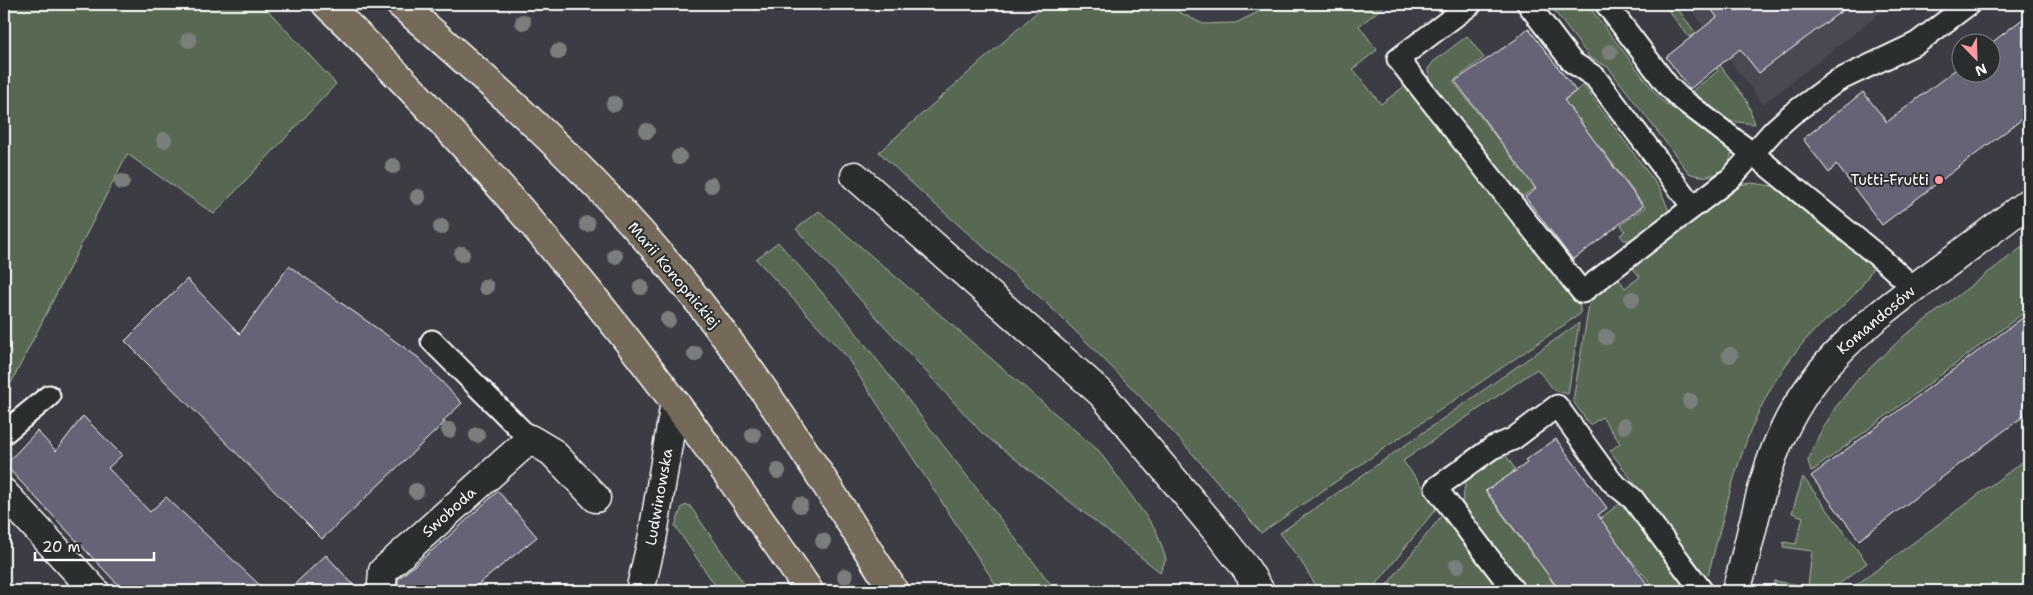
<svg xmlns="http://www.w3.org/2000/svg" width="2033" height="595" viewBox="0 0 2033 595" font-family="'Shantell Sans',sans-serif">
<rect width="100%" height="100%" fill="#3c3d44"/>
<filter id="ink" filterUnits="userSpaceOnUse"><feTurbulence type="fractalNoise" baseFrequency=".02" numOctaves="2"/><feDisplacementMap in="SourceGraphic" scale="10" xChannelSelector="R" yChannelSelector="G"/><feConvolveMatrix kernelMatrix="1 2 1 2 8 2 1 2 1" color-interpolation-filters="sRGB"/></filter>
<g filter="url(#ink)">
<path fill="#494853" d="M1687 4H1892L1763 104Z"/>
<g fill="#596852" stroke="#acb4a8">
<path d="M4 4H262L336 84 214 214 127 154 4 397Z"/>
<path d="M1046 4H1163L1203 24 1236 23 1260 11 1269 4H1387L1359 26 1377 50 1353 69 1381 104 1405 86 1580 306V314L1261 533C1199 459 1134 387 1064 320 1004 262 939 211 879 152Z"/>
<path d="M1549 4H1587L1660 99 1732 152C1728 174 1708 181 1689 173L1608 67 1590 58Z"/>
<path d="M1663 4H1674L1747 101 1755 124 1730 121 1692 91 1718 71 1692 36 1689 37Z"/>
<path d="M1467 36 1484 58 1453 81 1499 141 1505 138 1522 161 1516 165 1520 170 1526 166 1540 185 1521 197 1429 81 1428 69 1433 62Z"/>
<path d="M1583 85 1660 189 1669 211 1633 240H1624L1620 235 1625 231 1621 225 1645 207 1601 148 1596 150 1578 128 1583 123 1580 119 1574 123 1560 104Z"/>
<path d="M1751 183 1773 186 1873 267C1860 295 1836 311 1814 331 1803 342 1792 356 1783 369 1741 430 1727 506 1708 575L1703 574 1610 451 1620 443 1602 417 1590 425 1573 401 1590 299 1618 278 1625 288 1640 277 1632 267 1738 185Z"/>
<path d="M819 211 1099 451 1156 530 1166 559 1160 572 982 433 796 229Z"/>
<path d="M778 242 847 321 1056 591H1000L846 356 756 259Z"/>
<path d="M2029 242V309L1811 472 1808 461 1819 435 1835 408 1858 379 1904 336Z"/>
<path d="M1579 323 1568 394 1554 390 1537 369 1403 461 1438 506 1371 591H1319L1302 563 1280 533Z"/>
<path d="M1505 454 1515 469 1512 472 1515 476 1493 493 1489 488 1485 491 1534 557 1539 554 1555 576 1550 579 1555 586 1561 582 1567 591H1526L1462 504 1466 480 1499 455Z"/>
<path d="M2029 457V591H1848Z"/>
<path d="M1803 477 1867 563 1830 591H1772L1774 581 1808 586 1812 551 1783 547 1784 542 1796 544 1803 517 1792 513Z"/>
<path d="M1622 502 1678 575 1686 591H1657L1598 520Z"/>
<path d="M687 505 690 506 749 591H719L675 526 682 507Z"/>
<path d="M1443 514 1501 591H1382Z"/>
</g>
<g fill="#666376" stroke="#fff">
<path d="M1707 4H1851L1759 73 1740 49 1690 89 1666 57 1717 17Z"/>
<path d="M2029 14V114L1882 225 1836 164 1829 173 1803 139 1863 92 1887 122 1960 66V72H1990V44Z"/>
<path d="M1528 28 1576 91 1564 100 1643 206 1573 260 1525 197 1536 189 1455 81 1515 40Z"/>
<path d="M289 266 419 358 462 403 443 421 445 422 322 539 125 341 187 279 240 334Z"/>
<path d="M2029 313V412L1859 540 1811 476Z"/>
<path d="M83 416 122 455 108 468 150 512 166 497 266 591H124L5 465 37 431 56 451Z"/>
<path d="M1556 439 1607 508 1598 515 1652 591H1560L1486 491 1527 463 1525 460Z"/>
<path d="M498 491 537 537 470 591H398V579L448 537Z"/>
<path d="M326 555 359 591H287Z"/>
</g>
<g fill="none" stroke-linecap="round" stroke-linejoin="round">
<defs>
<g id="service">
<path d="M1471 4 1398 59 1582 292 1731 178 1774 130 1792 114 1837 81 1917 43 1969 4"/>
<path d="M1528 4 1572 62 1595 77 1693 207"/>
<path d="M1606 4 1668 86 1679 97 1753 154 1884 261 1914 288"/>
<path d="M432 341 530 439"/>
<path d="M4 433 49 396"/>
<path d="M1514 591 1436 488 1492 448 1513 439 1557 406 1612 482 1633 499 1702 591"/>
</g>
<g id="minor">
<path d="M855 176 1102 394 1215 529 1245 567 1260 591"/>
<path d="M4 493 95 591"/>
<path d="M383 591 382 584 383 571 530 439 552 452 596 498"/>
<path d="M640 591 652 540 675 402"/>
<path d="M1736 591C1752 539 1759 482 1783 432 1817 360 1867 323 1929 277 1963 252 1996 227 2029 202"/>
</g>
<g id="primary">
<path d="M326 4C463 135 586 281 699 435 736 486 774 538 809 591"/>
<path d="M400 4C494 85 587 168 667 263 753 364 822 479 894 591"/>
</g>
</defs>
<use href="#service" stroke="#fff" stroke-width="25"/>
<use href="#minor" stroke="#fff" stroke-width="31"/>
<use href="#primary" stroke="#fff" stroke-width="31"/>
<use href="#service" stroke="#2a2d2e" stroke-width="21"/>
<use href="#minor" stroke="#2a2d2e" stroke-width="28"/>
<use href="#primary" stroke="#746a5a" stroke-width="28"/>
</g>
<g fill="#7a7e7b">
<circle cx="523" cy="22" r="8"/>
<circle cx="189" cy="40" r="8"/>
<circle cx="558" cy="52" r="8"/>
<circle cx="1610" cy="52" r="8"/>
<circle cx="614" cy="104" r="8"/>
<circle cx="647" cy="131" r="8"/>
<circle cx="164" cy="140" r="8"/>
<circle cx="679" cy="157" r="8"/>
<circle cx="393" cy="166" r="8"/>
<circle cx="122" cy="182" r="8"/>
<circle cx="711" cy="185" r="8"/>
<circle cx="418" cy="197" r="8"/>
<circle cx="587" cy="224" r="8"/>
<circle cx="441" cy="227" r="8"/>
<circle cx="462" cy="254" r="8"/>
<circle cx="615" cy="256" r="8"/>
<circle cx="486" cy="287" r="8"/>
<circle cx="641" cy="287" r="8"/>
<circle cx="1632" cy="299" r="8"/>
<circle cx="668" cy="320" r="8"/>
<circle cx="1606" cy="337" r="8"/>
<circle cx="695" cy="354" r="8"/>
<circle cx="1730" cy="355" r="8"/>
<circle cx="1690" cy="401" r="8"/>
<circle cx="1624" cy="426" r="8"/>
<circle cx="449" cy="430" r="8"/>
<circle cx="477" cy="435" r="8"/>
<circle cx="753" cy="435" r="8"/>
<circle cx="778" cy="471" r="8"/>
<circle cx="416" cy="491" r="8"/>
<circle cx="800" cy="505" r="8"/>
<circle cx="823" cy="541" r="8"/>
<circle cx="1457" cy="566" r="8"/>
<circle cx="845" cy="576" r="8"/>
</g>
</g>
<circle fill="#ff9aa2" stroke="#2a2d2e" stroke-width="2" cx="1939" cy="180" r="5"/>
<g text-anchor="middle" stroke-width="4" stroke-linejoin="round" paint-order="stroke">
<g font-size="15" fill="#fff" stroke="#2a2d2e" text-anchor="end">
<text x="1929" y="185">Tutti-Frutti</text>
</g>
<g font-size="15" fill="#fff" stroke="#2a2d2e">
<text transform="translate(674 275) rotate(50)" y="5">Marii Konopnickiej</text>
<text transform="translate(1876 320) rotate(-40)" y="5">Komandosów</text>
<text transform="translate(659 497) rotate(-80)" y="5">Ludwinowska</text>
<text transform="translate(449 512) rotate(-42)" y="5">Swoboda</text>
</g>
</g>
<rect width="2033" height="595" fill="none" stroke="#2a2d2e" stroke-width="20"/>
<rect x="10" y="10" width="2013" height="575" fill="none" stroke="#fff" stroke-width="2" filter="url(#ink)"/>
<g transform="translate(1976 58) rotate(157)"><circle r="24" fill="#2a2d2e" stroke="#7f8182"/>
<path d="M0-4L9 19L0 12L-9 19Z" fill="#ff9aa2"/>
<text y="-8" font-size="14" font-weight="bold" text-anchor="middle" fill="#ffffff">N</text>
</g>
<path d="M35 552v8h119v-8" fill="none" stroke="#ffffff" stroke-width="2.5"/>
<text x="42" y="552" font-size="15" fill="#ffffff" stroke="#2a2d2e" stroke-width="4" paint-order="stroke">20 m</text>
</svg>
